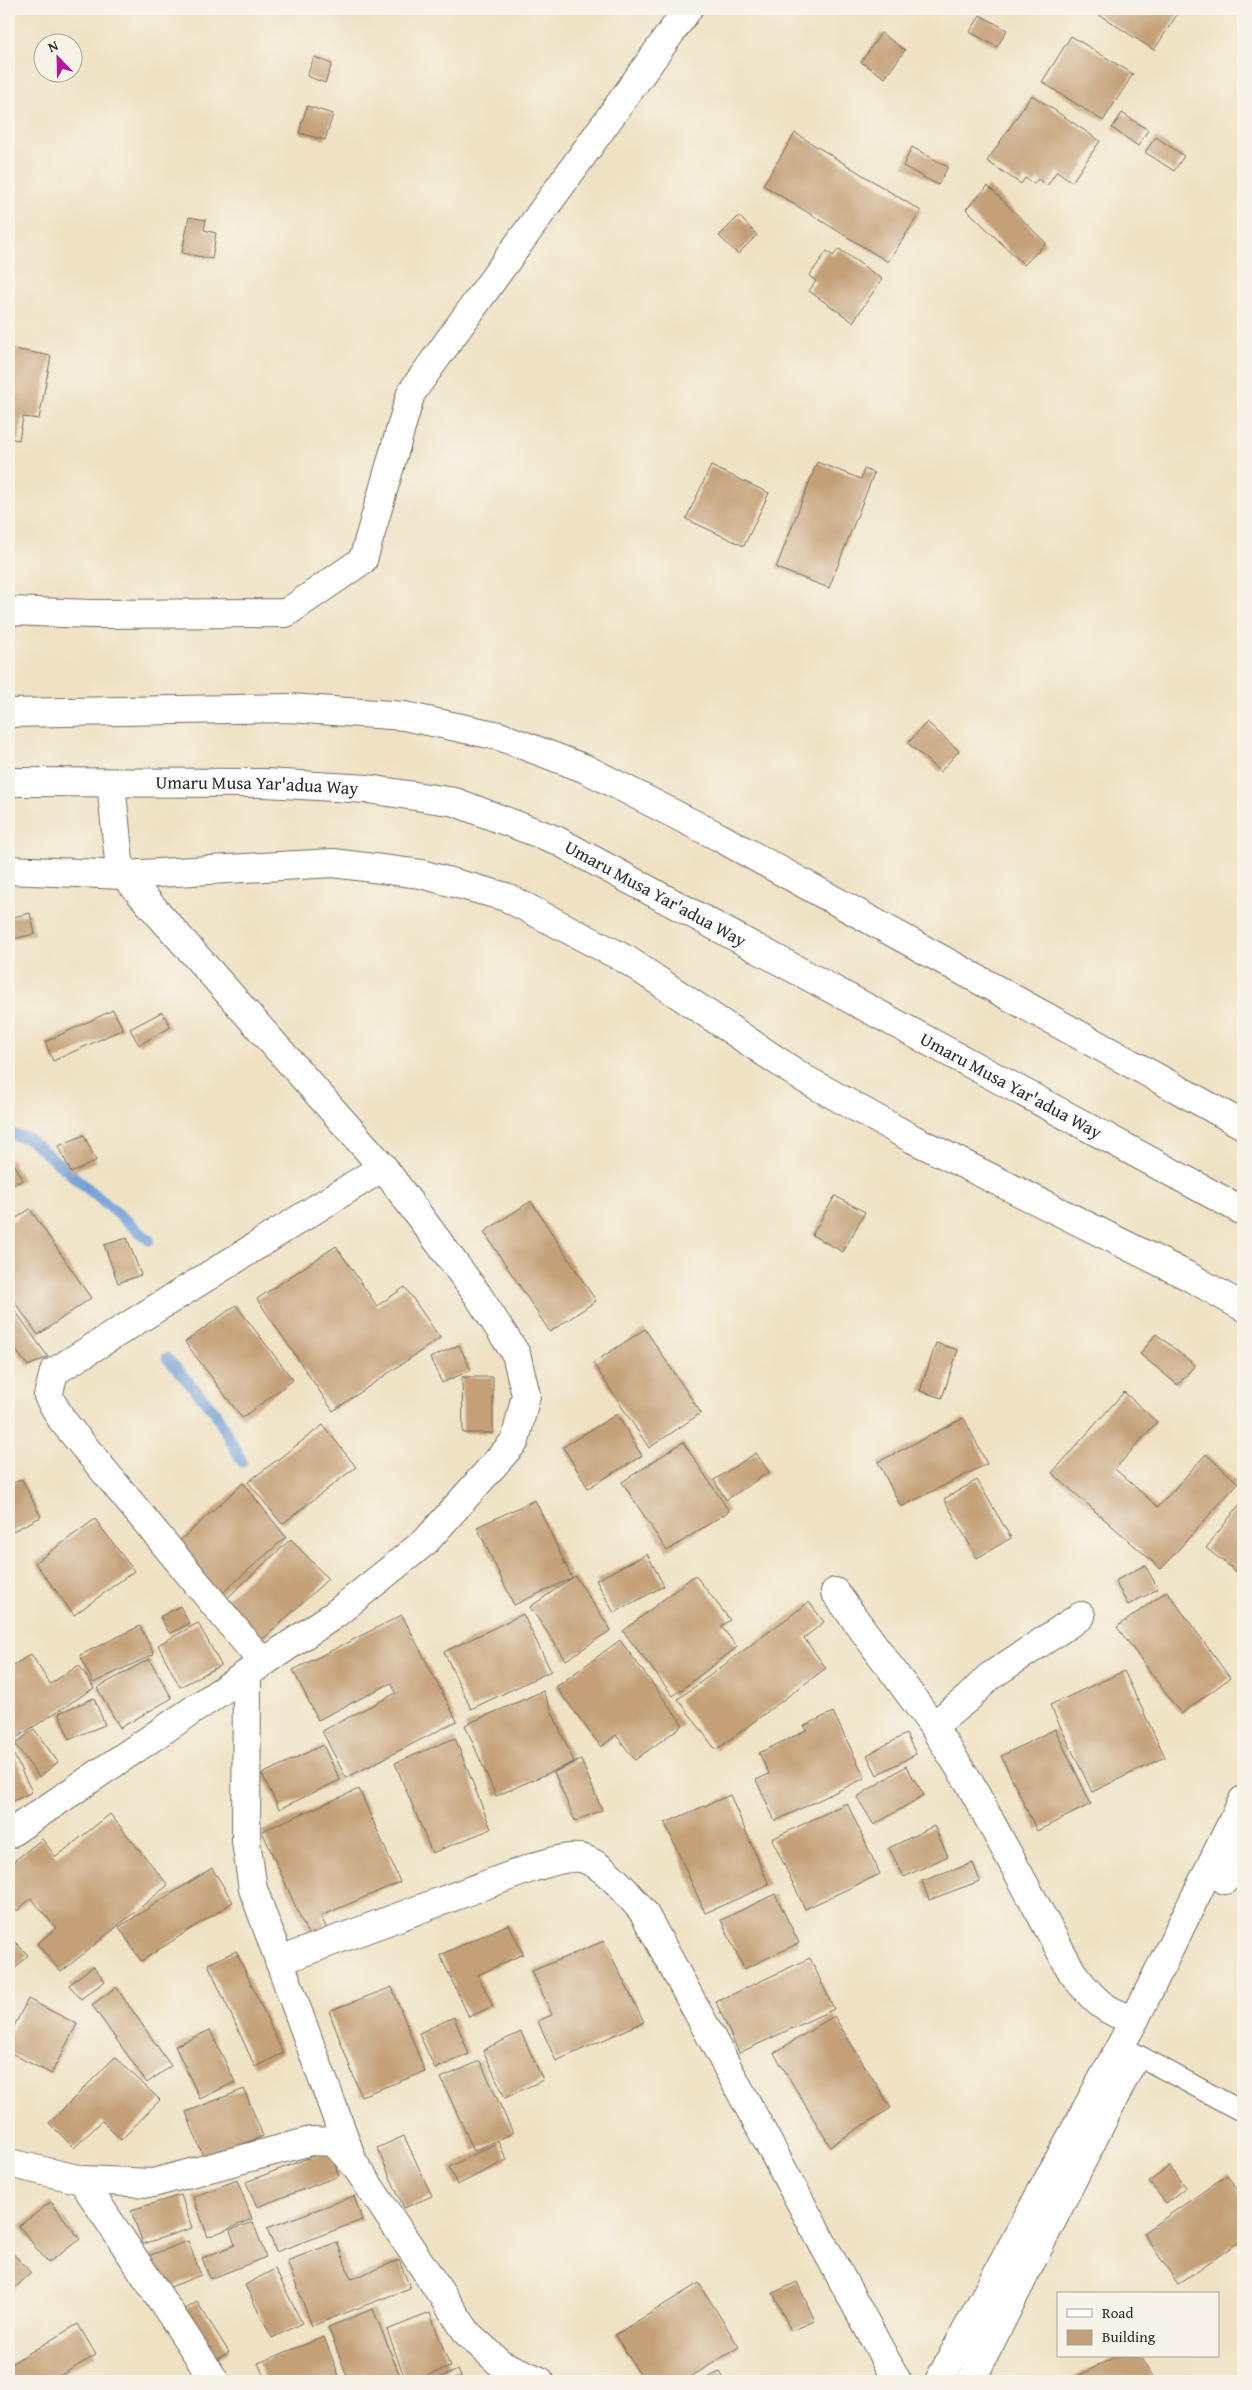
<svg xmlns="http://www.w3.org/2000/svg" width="1252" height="2390" viewBox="0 0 1252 2390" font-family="'Gentium Book Plus',serif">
<rect width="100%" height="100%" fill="#f7f3e8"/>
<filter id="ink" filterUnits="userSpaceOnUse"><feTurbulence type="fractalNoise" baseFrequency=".02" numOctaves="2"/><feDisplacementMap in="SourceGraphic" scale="10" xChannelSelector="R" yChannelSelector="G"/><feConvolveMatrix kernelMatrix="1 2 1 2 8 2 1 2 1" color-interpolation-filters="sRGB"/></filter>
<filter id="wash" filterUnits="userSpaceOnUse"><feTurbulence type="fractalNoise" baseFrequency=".0096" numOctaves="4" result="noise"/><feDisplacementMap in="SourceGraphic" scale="20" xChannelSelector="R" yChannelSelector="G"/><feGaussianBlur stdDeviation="1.12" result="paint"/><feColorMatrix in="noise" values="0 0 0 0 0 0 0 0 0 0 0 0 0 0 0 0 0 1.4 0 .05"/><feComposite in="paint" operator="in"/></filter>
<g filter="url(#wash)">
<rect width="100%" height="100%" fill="#efe2c4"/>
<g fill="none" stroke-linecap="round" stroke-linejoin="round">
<g stroke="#6f9fd8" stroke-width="11">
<path d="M9 1134 28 1138 149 1240"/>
<path d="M167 1358 215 1412 242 1462"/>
</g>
</g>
<g id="blocks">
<g fill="#c3a077">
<path d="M1090 9H1172L1178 13 1154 50Z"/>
<path d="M980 15 1007 30 997 47 970 32Z"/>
<path d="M881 33 905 50 885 78 861 62Z"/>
<path d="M1071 36 1133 74 1103 121 1042 82Z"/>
<path d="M314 57 332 64 325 83 307 76Z"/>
<path d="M1032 95 1100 141 1072 182 1057 171 1047 186 1038 179 1034 184 1025 178 1021 184 987 161Z"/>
<path d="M307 106 333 114 325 140 299 133Z"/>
<path d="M1122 113 1148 130 1138 146 1112 128Z"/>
<path d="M795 133 921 211 888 262 763 185Z"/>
<path d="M1156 137 1184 156 1174 171 1145 152Z"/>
<path d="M912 147 948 167 938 185 903 166Z"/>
<path d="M988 186 1046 243 1024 265 966 209Z"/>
<path d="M739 216 757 235 738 254 719 236Z"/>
<path d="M189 217 206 220 204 230 216 233 212 259 182 253Z"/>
<path d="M839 249 882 279 853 322 809 291 816 281 809 276 827 251 833 256Z"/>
<path d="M9 348 51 356 39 419 23 417 19 440 9 438Z"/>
<path d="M817 462 861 479 864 469 874 473 829 588 776 568Z"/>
<path d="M711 466 769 493 744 546 686 519Z"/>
<path d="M927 722 959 751 940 772 908 743Z"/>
<path d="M30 913 35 934 9 940V918Z"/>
<path d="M113 1010 123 1029 53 1061 45 1042Z"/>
<path d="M162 1012 171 1027 139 1045 130 1029Z"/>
<path d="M84 1135 96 1161 71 1173 59 1146Z"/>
<path d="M11 1158 23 1180 9 1187V1160Z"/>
<path d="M835 1196 865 1212 843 1252 812 1235Z"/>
<path d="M531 1201 596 1301 550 1332 484 1232Z"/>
<path d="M30 1209 91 1298 38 1335 9 1294V1223Z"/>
<path d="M127 1238 141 1275 118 1283 104 1245Z"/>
<path d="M336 1246 377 1306 405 1287 440 1338 333 1411 257 1299Z"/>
<path d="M236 1305 293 1380 242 1418 185 1342Z"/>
<path d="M14 1309 48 1357 28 1366 9 1341V1313Z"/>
<path d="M645 1329 701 1413 649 1448 593 1363Z"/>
<path d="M1156 1334 1195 1365 1178 1385 1140 1354Z"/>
<path d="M936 1343 958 1350 942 1398 920 1391Z"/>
<path d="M459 1345 471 1370 442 1383 430 1358Z"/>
<path d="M462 1377H493V1433H463Z"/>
<path d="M1124 1392 1157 1422 1115 1469 1158 1507 1206 1454 1238 1483 1161 1569 1052 1473Z"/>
<path d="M617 1414 642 1456 588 1488 563 1447Z"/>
<path d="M964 1418 987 1464 901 1507 878 1462Z"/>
<path d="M323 1425 356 1467 282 1524 248 1482Z"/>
<path d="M683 1442 729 1511 667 1551 622 1482Z"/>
<path d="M756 1453 769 1472 726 1500 714 1480Z"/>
<path d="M22 1479 41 1517 9 1533V1485Z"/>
<path d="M977 1480 1011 1538 977 1558 944 1499Z"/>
<path d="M243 1483 286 1537 219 1596 174 1546Z"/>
<path d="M535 1500 572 1578 514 1605 477 1527Z"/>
<path d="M1243 1500V1577L1206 1548Z"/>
<path d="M95 1519 134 1571 74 1615 35 1563Z"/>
<path d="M291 1539 328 1579 260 1642 223 1602Z"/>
<path d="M647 1554 664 1586 614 1613 596 1580Z"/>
<path d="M1145 1565 1158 1589 1128 1605 1115 1581Z"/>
<path d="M695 1575 730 1620 721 1626 737 1647 673 1696 623 1631Z"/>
<path d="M575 1576 611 1630 566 1660 530 1607Z"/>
<path d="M1167 1591 1230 1678 1181 1714 1117 1627Z"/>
<path d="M809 1602 824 1622 804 1638 826 1668 716 1750 678 1699Z"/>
<path d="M180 1606 189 1623 170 1634 160 1617Z"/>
<path d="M523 1614 551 1671 471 1709 444 1652Z"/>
<path d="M402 1615 457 1721 346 1778 322 1731 396 1693 391 1683 318 1720 293 1670Z"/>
<path d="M198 1623 221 1665 180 1687 158 1645Z"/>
<path d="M140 1626 154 1654 93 1683 80 1655Z"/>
<path d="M620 1640 683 1725 635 1760 616 1735 601 1747 556 1687Z"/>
<path d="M31 1654 50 1684 79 1665 94 1688 13 1740 9 1733V1668Z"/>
<path d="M149 1659 172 1698 120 1728 97 1688Z"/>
<path d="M1124 1671 1165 1757 1092 1792 1050 1705Z"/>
<path d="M543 1691 574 1762 496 1796 465 1725Z"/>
<path d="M94 1698 105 1725 69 1739 59 1713Z"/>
<path d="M833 1712 865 1778 775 1821 756 1780 769 1774 759 1753 807 1730 804 1726Z"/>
<path d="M34 1729 58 1762 39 1777 15 1744Z"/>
<path d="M1055 1729 1091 1804 1037 1831 1001 1756Z"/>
<path d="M906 1734 916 1754 877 1775 867 1755Z"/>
<path d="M455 1738 491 1829 432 1853 395 1763Z"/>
<path d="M323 1745 340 1780 279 1809 262 1774Z"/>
<path d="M10 1747 32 1792 9 1803V1748Z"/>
<path d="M581 1760 602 1810 575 1821 554 1772Z"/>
<path d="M906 1766 924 1795 874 1825 857 1797Z"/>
<path d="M359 1789 400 1882 321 1916 331 1939 313 1946 262 1831Z"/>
<path d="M730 1795 769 1885 705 1913 665 1823Z"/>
<path d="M847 1803 880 1874 805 1909 772 1839Z"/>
<path d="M110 1814 168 1885 61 1972 37 1944 56 1928 31 1898 17 1911 9 1901V1865L42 1839 56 1857Z"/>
<path d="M934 1826 948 1856 904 1877 889 1848Z"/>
<path d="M973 1863 980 1881 929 1900 922 1881Z"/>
<path d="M212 1868 233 1902 141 1961 119 1927Z"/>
<path d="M775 1894 799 1943 744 1969 721 1920Z"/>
<path d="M509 1924 523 1954 478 1975 493 2006 469 2017 440 1955Z"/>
<path d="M9 1936 28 1955 9 1975Z"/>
<path d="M604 1941 644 2022 556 2061 538 2021 552 2015 532 1971Z"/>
<path d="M236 1951 283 2053 255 2067 208 1964Z"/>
<path d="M810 1958 834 2009 739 2053 716 2002Z"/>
<path d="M93 1966 105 1981 81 1999 69 1985Z"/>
<path d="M116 1987 171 2066 147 2083 92 2005Z"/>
<path d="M392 1987 425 2072 361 2096 329 2011Z"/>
<path d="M28 1999 77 2024 51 2074 9 2052V2036Z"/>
<path d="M834 2016 891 2108 830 2146 774 2053Z"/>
<path d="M454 2017 469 2054 435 2069 419 2033Z"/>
<path d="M210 2030 235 2082 200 2099 175 2046Z"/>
<path d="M521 2032 543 2080 505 2098 483 2050Z"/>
<path d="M115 2057 160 2100 121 2140 102 2121 74 2148 49 2123Z"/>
<path d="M480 2061 513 2133 474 2151 441 2078Z"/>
<path d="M244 2089 263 2136 204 2159 186 2112Z"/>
<path d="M404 2136 432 2196 404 2208 377 2148Z"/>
<path d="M498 2142 507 2160 457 2185 449 2167Z"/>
<path d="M329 2150 339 2176 257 2207 246 2182Z"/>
<path d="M1169 2166 1186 2187 1166 2203 1149 2182Z"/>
<path d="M1227 2175 1243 2198V2239L1178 2284 1143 2233Z"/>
<path d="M237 2180 252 2219 208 2237 193 2197Z"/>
<path d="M181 2195 192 2228 143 2244 131 2210Z"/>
<path d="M354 2196 362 2220 276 2252 267 2228Z"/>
<path d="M51 2202 80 2239 48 2263 19 2226Z"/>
<path d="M253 2222 266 2257 210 2279 202 2258 235 2245 230 2230Z"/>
<path d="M188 2241 201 2275 160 2291 148 2256Z"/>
<path d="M337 2242 351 2279 399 2260 410 2288 312 2326 287 2261Z"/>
<path d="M9 2249 31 2273 9 2293Z"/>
<path d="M275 2269 302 2323 272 2338 245 2285Z"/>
<path d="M797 2282 815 2321 791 2331 773 2293Z"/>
<path d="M699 2283 739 2347 684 2381H644L615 2335Z"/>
<path d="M197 2302 229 2352 212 2362 181 2312Z"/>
<path d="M373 2309 402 2381H373L371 2376 357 2381H349L328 2327Z"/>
<path d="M430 2313 450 2367 412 2381H406L387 2330Z"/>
<path d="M78 2324 96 2355 51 2381H9V2365Z"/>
<path d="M324 2337 341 2381H266L258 2363Z"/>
<path d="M1117 2356H1141L1154 2381H1068Z"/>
<path d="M458 2370 463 2381H432Z"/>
<path d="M720 2372 725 2381H700Z"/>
</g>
</g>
</g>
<g filter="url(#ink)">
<use href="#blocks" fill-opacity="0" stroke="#706b61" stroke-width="1"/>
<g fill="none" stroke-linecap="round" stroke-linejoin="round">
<defs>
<path id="lane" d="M1136 2054 1243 2112"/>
<g id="street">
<path d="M9 611 91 614 286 613 363 560 411 393 688 9"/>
<path d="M9 870 124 875 119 861 111 783"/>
<path d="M835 1592 933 1726"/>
<path d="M1081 1616 989 1677 968 1698 933 1726 970 1784 1072 1972C1090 1996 1105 2014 1135 2019"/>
<path d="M263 1663 62 1420 48 1396 54 1372 383 1167"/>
<path d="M247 1674 246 1842 253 1889 352 2159"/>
<path d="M9 1834 334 1615 426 1541 515 1441 526 1395 516 1354 477 1294 383 1167 124 875 333 863 421 874 506 897 627 960 803 1078 913 1139 1190 1277 1243 1307"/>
<path d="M279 1961 534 1867C548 1863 565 1856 580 1858 603 1862 630 1896 644 1913L897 2381"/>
<path d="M9 2163 82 2180 153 2183 311 2141 334 2142 355 2165 468 2334 501 2364 540 2381"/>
<path d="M82 2180 215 2381"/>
</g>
<g id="secondary">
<path d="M1225 1880 1243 1844"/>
<path d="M939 2381 1135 2019 1243 1800"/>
<path d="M971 2381 1131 2064"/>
</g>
<g id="primary">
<path d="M9 713 290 708 404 716 499 736 586 769 719 837 1243 1125"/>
<path id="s1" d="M9 782 266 783 368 789 455 802 556 840 1243 1211"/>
</g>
</defs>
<use href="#lane" stroke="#706b61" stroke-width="22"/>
<use href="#street" stroke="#706b61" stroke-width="30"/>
<use href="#secondary" stroke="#706b61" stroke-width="30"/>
<use href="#primary" stroke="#706b61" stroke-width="30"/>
<use href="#lane" stroke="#fff" stroke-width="20"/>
<use href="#street" stroke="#fff" stroke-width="28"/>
<use href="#secondary" stroke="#fff" stroke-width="28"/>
<use href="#primary" stroke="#fff" stroke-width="28"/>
</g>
</g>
<g text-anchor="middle" stroke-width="5" stroke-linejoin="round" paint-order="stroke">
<g font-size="18" fill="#2b2b2b" stroke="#f7f3e8">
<text dy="6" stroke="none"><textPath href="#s1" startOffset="248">Umaru Musa Yar'adua Way</textPath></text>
<text dy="6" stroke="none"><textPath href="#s1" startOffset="668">Umaru Musa Yar'adua Way</textPath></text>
<text dy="6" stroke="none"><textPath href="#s1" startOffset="1072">Umaru Musa Yar'adua Way</textPath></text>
</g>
</g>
<rect width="1252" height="2390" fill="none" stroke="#f7f3e8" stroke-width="30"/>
<rect x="1057" y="2292" width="162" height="65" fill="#f7f3e8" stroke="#a5a39c"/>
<rect x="1067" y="2309" width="25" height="8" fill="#ffffff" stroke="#a5a39c"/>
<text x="1102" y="2318" font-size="15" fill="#2b2b2b">Road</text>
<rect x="1067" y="2330" width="25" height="15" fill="#c3a077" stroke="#a5a39c"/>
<text x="1102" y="2342" font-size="15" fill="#2b2b2b">Building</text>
<g transform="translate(58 58) rotate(337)"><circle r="24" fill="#f7f3e8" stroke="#a5a39c"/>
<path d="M0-4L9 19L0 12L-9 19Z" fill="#b5179e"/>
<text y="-8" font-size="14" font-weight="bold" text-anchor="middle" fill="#2b2b2b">N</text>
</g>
</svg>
